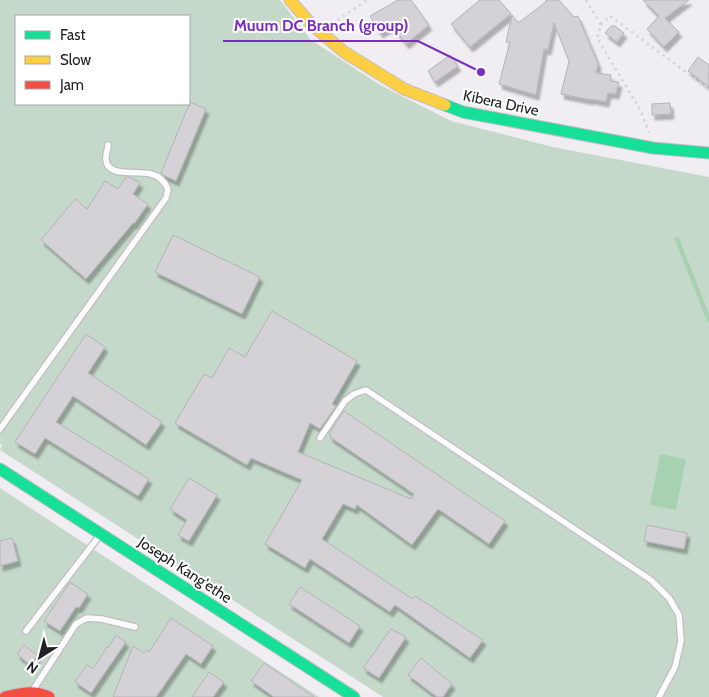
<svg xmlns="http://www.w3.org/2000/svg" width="709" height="697" viewBox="0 0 709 697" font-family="Cabin,sans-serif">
<defs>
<filter id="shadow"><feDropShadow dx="3" dy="5" stdDeviation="1" flood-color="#0004"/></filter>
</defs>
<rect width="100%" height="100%" fill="#f0edf3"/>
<g fill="#c5d9ca" fill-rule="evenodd">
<path d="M0 0H280L311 40 380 85 451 121 553 147 709 177V697H383L0 450 2 445 0 443ZM16 16H189V104H16Z"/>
<path d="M0 488 319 697H0Z"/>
</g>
<path fill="#a7d2b2" d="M660 454 686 459 676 510 650 505Z"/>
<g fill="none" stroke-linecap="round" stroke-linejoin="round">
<path stroke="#a7d2b2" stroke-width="4.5" d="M677 239 709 320"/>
</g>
<g fill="#d4d2d6" stroke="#b4b2b6" filter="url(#shadow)">
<path d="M398 0H411L429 25 406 44 392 26 380 33 370 16Z"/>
<path d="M480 0H499L511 14 470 47 451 24Z"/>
<path d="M546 0H559L574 17 578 16 598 64 596 73 611 75 610 81 619 82 616 94 608 93 606 102 591 99V100L561 94 569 61 554 23 548 50 544 49 536 95 499 84 510 42H506L512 15 518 23 546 2Z"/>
<path d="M643 0H689L665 18 679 32 664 47 647 29 659 16Z"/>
<path d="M611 26H615L624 33 617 42 605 33Z"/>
<path d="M450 55 458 66 435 82 428 71Z"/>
<path d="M698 57 709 65V87L688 71Z"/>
<path d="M190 102 206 109 176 181 165 176 161 173Z"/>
<path d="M670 103 671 114 652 115V104Z"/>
<path d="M126 177H130L140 183 133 194 148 204 134 224 133 223 86 279 41 240 75 199 87 209 105 181 118 189Z"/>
<path d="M173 235 260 277 242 314 155 272Z"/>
<path d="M272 311 357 361 332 404 336 406 320 429 310 423 298 452 411 499 414 494 330 437 331 435 329 434 344 411 505 521 489 544 438 509 412 545 357 505 355 509 343 504 322 539 412 599 415 596 483 640 470 658 395 605 390 612 310 559 305 568 265 544 302 480 251 458 247 465 175 423 204 374 212 378 229 348 245 357Z"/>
<path d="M86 334 105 347 88 373 162 422 146 445 73 396 56 422 149 479 138 496 45 438 35 454 15 442Z"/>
<path d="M189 478 217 495 189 541 178 535 187 520 170 509Z"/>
<path d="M647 525 687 533 684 549 644 541Z"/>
<path d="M12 538 18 561 0 566V541Z"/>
<path d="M70 582 88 594 79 608 76 607 60 631 44 621Z"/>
<path d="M300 587 360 626 349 643 289 604Z"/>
<path d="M171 618 213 646 201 664 186 654 156 697H113L133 646 144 653 147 650 149 652Z"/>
<path d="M391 629 406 637 379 678 363 668Z"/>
<path d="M116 635 126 642 91 693 75 682 87 665 93 669 107 647 108 648Z"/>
<path d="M24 645 38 656 30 665 17 654Z"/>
<path d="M421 658 452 684 443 697H437L408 675Z"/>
<path d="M264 663 314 697H274L251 681Z"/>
<path d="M209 672 224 682 213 697H192Z"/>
</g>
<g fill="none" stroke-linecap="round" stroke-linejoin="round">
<defs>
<g id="lane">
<path d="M0 429 166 198 168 189C165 182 159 176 151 174 139 170 104 179 106 157 106 153 108 149 108 145"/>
<path d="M320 438 345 401 354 394 366 390 651 580 669 598 679 615 681 641 675 667 659 697"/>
<path d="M26 631 100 535"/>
<path d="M33 690 76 624 87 618 102 619 135 627"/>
</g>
<g id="fast">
<path d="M445 105 463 112 653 148 709 153"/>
<path d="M0 469 354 697"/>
</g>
<path id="slow" d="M290 0 310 23 344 52 404 89 445 105"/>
<path id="jam" d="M5 697C21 693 34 690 49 697"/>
</defs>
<use href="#lane" stroke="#c0bec3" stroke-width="8"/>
<use href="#fast" stroke="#c0bec3" stroke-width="13"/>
<use href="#slow" stroke="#c0bec3" stroke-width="13"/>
<use href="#jam" stroke="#c0bec3" stroke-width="13"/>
<g stroke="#d5d4d6" stroke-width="2.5" stroke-dasharray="2.5 4" stroke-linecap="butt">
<path d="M586 0 601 25 597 38 641 111 649 133"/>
<path d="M332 24 367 0"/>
<path d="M601 25 610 16 709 89"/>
</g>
<use href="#lane" stroke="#fdfcfd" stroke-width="5.5"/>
<use href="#fast" stroke="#16e098" stroke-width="11"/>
<use href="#slow" stroke="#ffcf43" stroke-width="11"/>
<use href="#jam" stroke="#f24e42" stroke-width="11"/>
</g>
<g text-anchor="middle" stroke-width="4" stroke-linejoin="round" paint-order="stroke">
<g font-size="15" fill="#222125" stroke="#fff">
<text transform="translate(501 103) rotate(12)" y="5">Kibera Drive</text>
<text transform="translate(185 570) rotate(33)" y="5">Joseph Kang'ethe</text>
</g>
</g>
<path fill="none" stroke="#7b2cbf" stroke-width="2" d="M481 72L418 41H223"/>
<circle fill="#7b2cbf" stroke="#fff" stroke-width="2" cx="481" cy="72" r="5"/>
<g font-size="16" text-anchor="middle" font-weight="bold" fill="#7b2cbf" stroke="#fff" stroke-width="4" stroke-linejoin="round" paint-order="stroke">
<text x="321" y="31">Muum DC Branch (group)</text>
</g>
<rect x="15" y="15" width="175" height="90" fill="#ffffff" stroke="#a7a6a8"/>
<rect x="25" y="31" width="25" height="8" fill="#16e098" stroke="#a7a6a8"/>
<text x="60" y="40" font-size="15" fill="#222125">Fast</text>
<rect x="25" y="56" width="25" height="8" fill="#ffcf43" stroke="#a7a6a8"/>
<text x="60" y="65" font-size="15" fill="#222125">Slow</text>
<rect x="25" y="81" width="25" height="8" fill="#f24e42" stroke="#a7a6a8"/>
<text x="60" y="90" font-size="15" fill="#222125">Jam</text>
<g transform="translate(40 657) rotate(216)" stroke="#ffffff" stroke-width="4" paint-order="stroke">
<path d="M0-4L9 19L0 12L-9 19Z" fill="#222125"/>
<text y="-8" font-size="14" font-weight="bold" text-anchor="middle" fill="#222125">N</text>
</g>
</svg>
